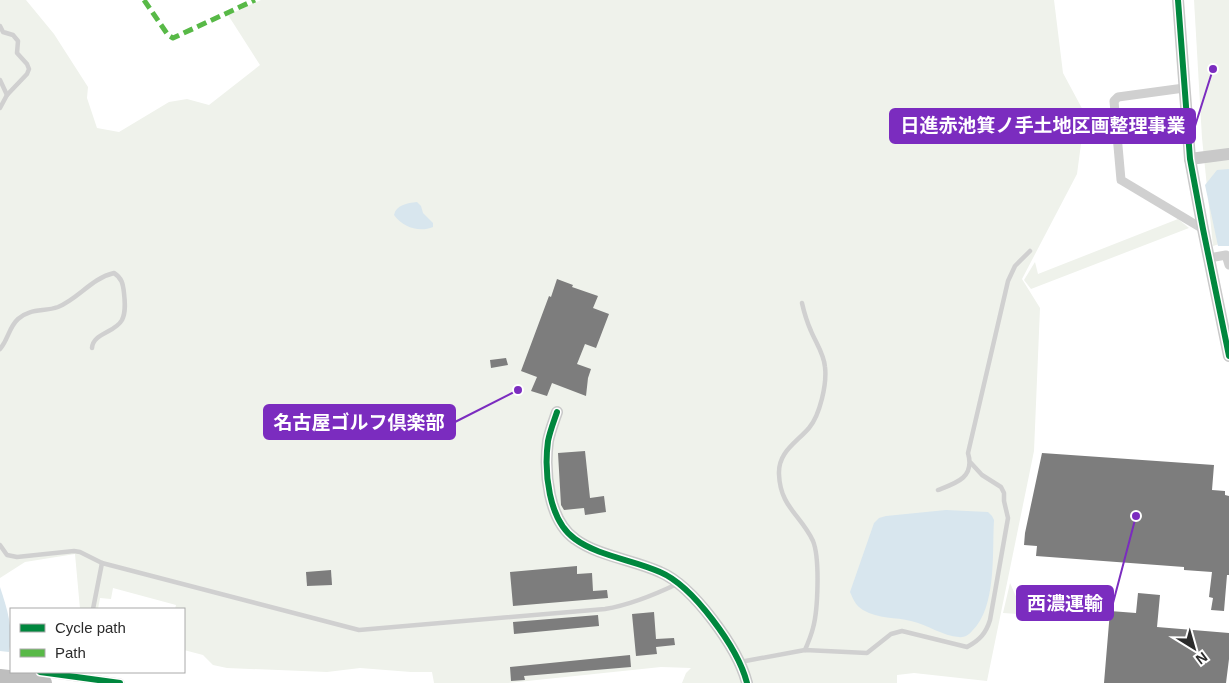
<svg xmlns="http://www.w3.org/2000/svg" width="1229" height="683" viewBox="0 0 1229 683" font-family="Helvetica,'Noto Sans JP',sans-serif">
<rect width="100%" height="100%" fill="#fff"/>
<g fill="#eff2eb">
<path d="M0 0H26L54 34 88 87 87 98 97 128 119 132 169 102 187 99 209 105 260 65 228 15 261 0H1054L1063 73 1085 114 1077 174 1022 279 1040 308 1034 451 987 681 914 673 897 675V683H682L686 673 691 668 661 667 508 683H434L432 672H411L360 668 327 672 227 668 213 665 203 655 184 650V609H175L176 605 113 588 111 599 100 598 98 609H80L75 554 25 562 0 578Z"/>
<path d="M1194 0H1229V241L1213 246 1202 138Z"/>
<path d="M1178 219 1189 228 1031 289 1024 280 1035 262 1038 274Z"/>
<path d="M1010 583 1018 601 1030 610 1100 613 1098 619 1003 613Z"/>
</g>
<g fill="#d8e6ee">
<path d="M1229 169V246H1218L1205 185 1217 170Z"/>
<path d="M417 202 421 206 423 213 433 223V227C419 233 403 227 394 215 396 205 407 203 417 202Z"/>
<path d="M946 510 988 512 992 516 994 520C992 553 997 607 972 631 969 635 963 638 959 637 943 636 928 625 911 621 895 617 879 619 863 610 856 606 853 599 850 592L874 523 879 518 886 516Z"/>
<path d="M0 587C7 608 14 630 9 652L0 651Z"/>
</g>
<g fill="#7d7d7d">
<path d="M557 279 573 285 572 287 598 296 593 308 609 314 596 348 585 344 577 364 591 369 588 378 586 396 552 383 547 396 531 391 537 377 521 371 549 296 551 297Z"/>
<path d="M506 358 508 365 491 368 490 360Z"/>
<path d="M585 451 590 498 604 496 606 512 585 515 584 508 564 510 561 505 558 453Z"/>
<path d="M1042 453 1214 465 1212 490 1225 491V495L1229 496V575H1227L1224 611 1211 610 1213 598 1209 597 1212 572 1184 570V567L1036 556 1037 546 1024 545 1025 533Z"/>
<path d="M577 566V574L592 573 593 591 607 590 608 598 513 606 510 572Z"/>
<path d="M331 570 332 585 307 586 306 572Z"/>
<path d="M1138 593 1160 595 1157 627 1229 633V659L1226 683H1104L1110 611 1136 613Z"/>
<path d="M654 612 656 639 674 638 675 645 656 647 657 654 636 656 632 614Z"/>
<path d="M598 615 599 626 514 634 513 622Z"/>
<path d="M630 655 631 667 524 676 525 680 511 681 510 667Z"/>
</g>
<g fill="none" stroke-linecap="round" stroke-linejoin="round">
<g stroke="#d0d0d0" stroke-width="4.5">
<path d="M0 26 3 32 13 35 18 41 17 53 27 64 29 69 27 74 7 95 0 108"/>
<path d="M0 80 7 95"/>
<path d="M802 303C804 312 807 322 811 331 816 343 824 354 825 367 827 384 820 415 809 428 796 443 778 452 779 474 780 507 801 515 813 541 820 558 818 610 813 628 811 636 808 643 805 650"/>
<path d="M0 349C8 340 9 327 18 319 30 308 44 312 58 307 78 299 92 278 114 273 122 278 123 284 124 293 125 302 126 312 122 320 115 333 93 333 92 348"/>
<path d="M938 490C957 483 975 477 968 453L1008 281 1015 266 1030 251"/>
<path d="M0 545 7 555 17 557 74 551 80 552 102 563 359 630 605 609C630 605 654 595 677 584"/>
<path d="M93 609 102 563"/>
<path d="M740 662 805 650 867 653 891 634 902 631 967 647C980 640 986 633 990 620L1008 518 1004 501V493L1001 487 982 475 971 463"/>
</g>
<g stroke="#d0d0d0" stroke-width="9">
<path d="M1184 88 1118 97 1114 101 1121 180 1203 229"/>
<path d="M1209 258 1226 255 1229 265"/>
<path d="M40 672 120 683"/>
</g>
<g stroke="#c9c9c9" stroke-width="12">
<path d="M1178 0 1190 159 1203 229 1229 356"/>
<path d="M1190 159 1229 154"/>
<path d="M557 412C554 421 550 431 548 441 544 471 548 520 575 539 598 556 634 560 660 572 693 586 738 648 747 683"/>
</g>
<path stroke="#bebebe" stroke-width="18" d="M0 678 43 683"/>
<path stroke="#58b947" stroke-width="5" stroke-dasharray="10 5" stroke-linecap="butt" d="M144 0 168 35 173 38 255 0"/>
<defs>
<g id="cycleway">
<path d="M1178 0 1190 159 1203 229 1229 356"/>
<path d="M557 412C554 421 550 431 548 441 544 471 548 520 575 539 598 556 634 560 660 572 693 586 738 648 747 683"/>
<path d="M40 672 120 683"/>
</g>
</defs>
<use href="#cycleway" stroke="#fff" stroke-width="9"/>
<use href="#cycleway" stroke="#00873e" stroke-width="6"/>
</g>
<path fill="none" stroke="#7b2cbf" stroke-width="2" d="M1213 69L1195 126M518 390L455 422M1136 516L1113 603"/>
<g fill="#7b2cbf" stroke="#fff" stroke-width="2">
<circle cx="1213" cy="69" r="5"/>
<circle cx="518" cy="390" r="5"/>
<circle cx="1136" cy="516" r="5"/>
</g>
<g fill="#7b2cbf" stroke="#7b2cbf" stroke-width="2">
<rect x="890" y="109" width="305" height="34" rx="5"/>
<rect x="264" y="405" width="191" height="34" rx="5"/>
<rect x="1017" y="586" width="96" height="34" rx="5"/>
</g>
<g font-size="19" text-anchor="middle" font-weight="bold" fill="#fff">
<text x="1043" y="132">日進赤池箕ノ手土地区画整理事業</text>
<text x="359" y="429">名古屋ゴルフ倶楽部</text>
<text x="1065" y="610">西濃運輸</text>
</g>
<rect x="10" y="608" width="175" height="65" fill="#ffffff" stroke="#aaaaaa"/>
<rect x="20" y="624" width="25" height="8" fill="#00873e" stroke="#aaaaaa"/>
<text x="55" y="633" font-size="15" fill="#2b2b2b">Cycle path</text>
<rect x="20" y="649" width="25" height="8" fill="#58b947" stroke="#aaaaaa"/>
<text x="55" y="658" font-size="15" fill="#2b2b2b">Path</text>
<g transform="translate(1194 648) rotate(143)" stroke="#ffffff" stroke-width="4" paint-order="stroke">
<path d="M0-4L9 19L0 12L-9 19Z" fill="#2b2b2b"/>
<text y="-8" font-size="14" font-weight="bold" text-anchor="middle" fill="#2b2b2b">N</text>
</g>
</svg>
